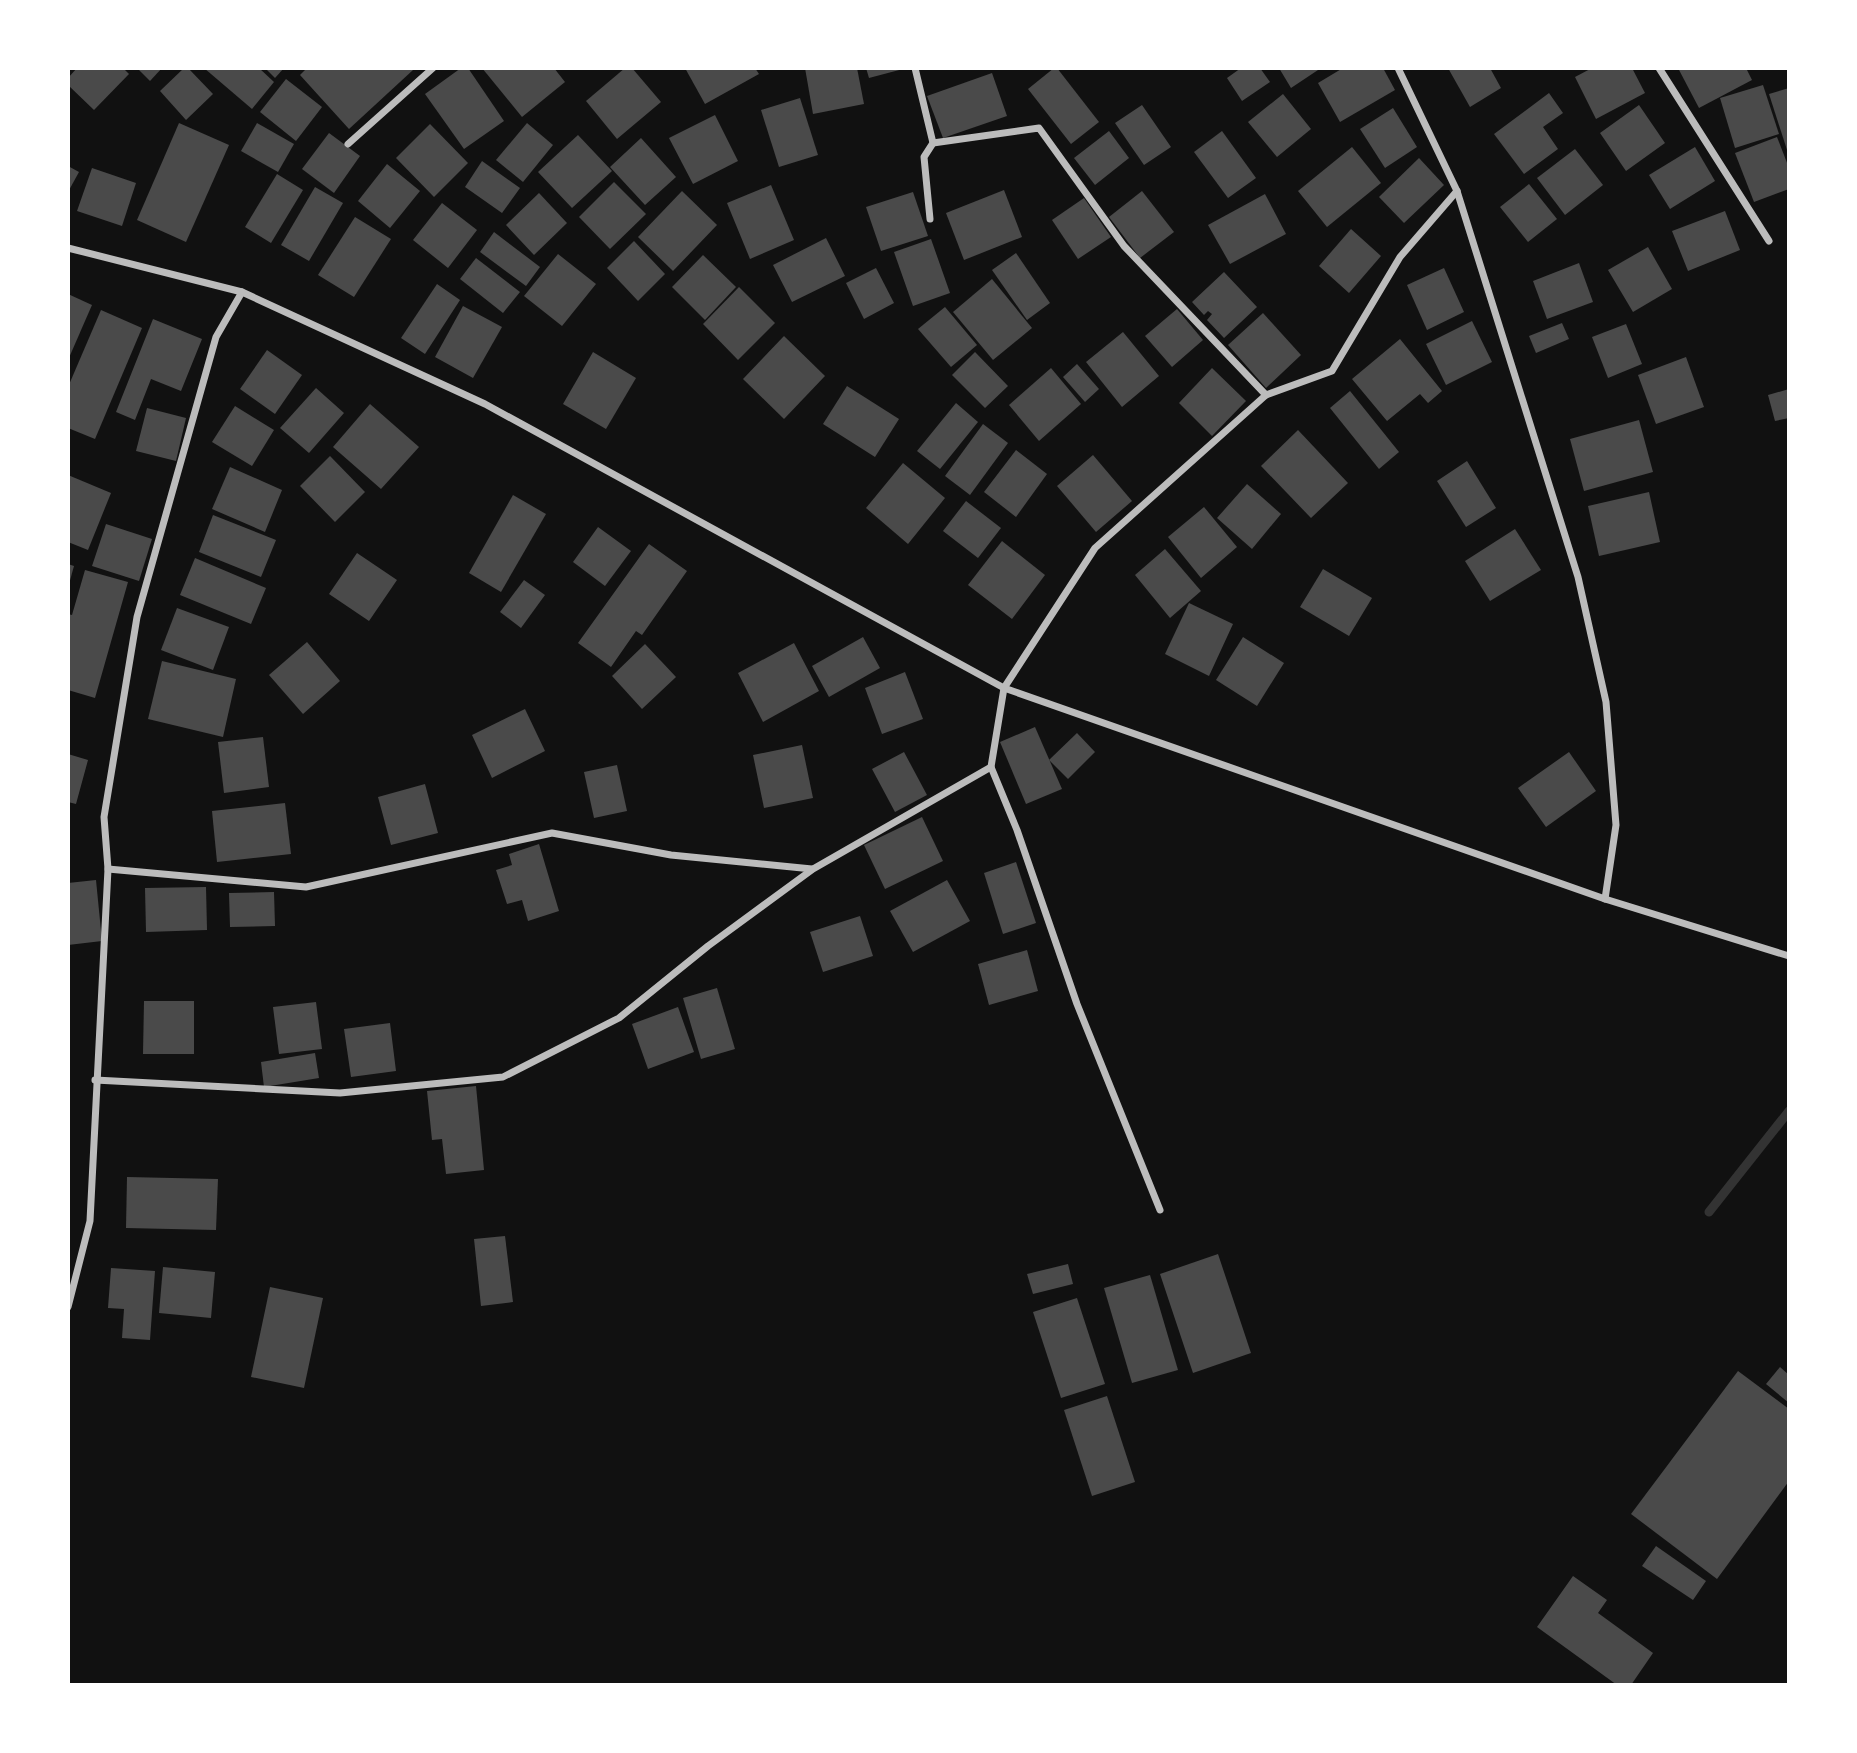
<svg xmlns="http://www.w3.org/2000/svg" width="1857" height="1753" viewBox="0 0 1857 1753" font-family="'PT Sans',sans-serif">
<rect width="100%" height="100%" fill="#111"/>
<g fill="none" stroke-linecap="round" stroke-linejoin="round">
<path stroke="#333" stroke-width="9" d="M1709 1212 1789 1111"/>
</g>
<g fill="#4a4a4a">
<path d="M77 68H123L129 74 94 110 68 85V78Z"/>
<path d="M137 68H162L150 81Z"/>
<path d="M184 68H188L213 94 186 120 160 91Z"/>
<path d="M204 68H259L274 82 252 109Z"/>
<path d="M265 68H284L275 78Z"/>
<path d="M307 68H411L413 70 349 129 300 75Z"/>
<path d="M461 68H468L504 121 464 149 425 94Z"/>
<path d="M482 68H554L565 82 522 117Z"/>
<path d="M625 68H632L661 102 617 139 586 101Z"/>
<path d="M685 68H755L759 74 705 104Z"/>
<path d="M805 68H857L864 104 813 114Z"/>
<path d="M866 68H903V69L869 78Z"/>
<path d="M1054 68H1057L1099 122 1071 144 1028 89Z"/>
<path d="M1241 68H1260L1270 82 1242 101 1227 78Z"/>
<path d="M1279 68H1321L1291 88Z"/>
<path d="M1343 68H1383L1395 90 1340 122 1318 83Z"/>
<path d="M1448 68H1490L1501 88 1470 107Z"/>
<path d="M1592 68H1632L1645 93 1596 119 1575 77Z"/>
<path d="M1678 68H1746L1752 80 1699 108Z"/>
<path d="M992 73 1007 116 943 138 927 96Z"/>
<path d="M286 79 322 107 296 141 260 112Z"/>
<path d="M1763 85 1779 134 1735 148 1720 98Z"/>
<path d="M1789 88V153H1788L1769 94Z"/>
<path d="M1549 93 1563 113 1543 127 1558 149 1524 174 1494 134Z"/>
<path d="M1283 94 1311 129 1277 157 1248 122Z"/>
<path d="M800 98 818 155 779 167 761 110Z"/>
<path d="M1142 105 1171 147 1144 165 1115 123Z"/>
<path d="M1639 105 1665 143 1626 171 1600 133Z"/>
<path d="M1393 108 1417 147 1385 168 1360 129Z"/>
<path d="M715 115 738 161 693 184 669 138Z"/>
<path d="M179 123 229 145 186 242 137 220Z"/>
<path d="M257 123 294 144 278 172 241 151Z"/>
<path d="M527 123 553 145 523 182 496 160Z"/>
<path d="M430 124 468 163 434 197 396 158Z"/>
<path d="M1109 131 1129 158 1095 185 1074 158Z"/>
<path d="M1222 131 1256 178 1228 198 1194 152Z"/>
<path d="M329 133 360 156 334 193 302 169Z"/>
<path d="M578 135 612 171 572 208 538 172Z"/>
<path d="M1777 137 1789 168V189L1754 202 1735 153Z"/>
<path d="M641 138 676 177 645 205 610 167Z"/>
<path d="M1352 147 1381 183 1327 227 1298 191Z"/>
<path d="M1695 147 1715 181 1670 209 1649 175Z"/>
<path d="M1575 149 1603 185 1565 215 1537 178Z"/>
<path d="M1419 158 1444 185 1404 223 1379 197Z"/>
<path d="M482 161 520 188 502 213 465 187Z"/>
<path d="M387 164 420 191 390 228 358 201Z"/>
<path d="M68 166 79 172 68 192Z"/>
<path d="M92 168 136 183 122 226 77 211Z"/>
<path d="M277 174 303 190 271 243 245 227Z"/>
<path d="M614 182 646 214 610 249 579 217Z"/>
<path d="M1529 184 1557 219 1528 242 1500 207Z"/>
<path d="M771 185 794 240 750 259 727 203Z"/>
<path d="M315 187 343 203 309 261 281 245Z"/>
<path d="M1004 190 1022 237 964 260 946 213Z"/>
<path d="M682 191 717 225 673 271 638 237Z"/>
<path d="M1142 191 1174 232 1140 258 1109 217Z"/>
<path d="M913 192 928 236 881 251 866 207Z"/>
<path d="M539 193 567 223 534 255 506 225Z"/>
<path d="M1265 194 1286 234 1230 264 1208 225Z"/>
<path d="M1084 198 1111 237 1078 259 1052 220Z"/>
<path d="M442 203 477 230 448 268 413 240Z"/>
<path d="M1725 211 1740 250 1688 271 1672 231Z"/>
<path d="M355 217 391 239 354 297 318 275Z"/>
<path d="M1351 229 1381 256 1349 293 1319 266Z"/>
<path d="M494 232 540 267 526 286 480 252Z"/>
<path d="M826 238 845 276 792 302 773 265Z"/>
<path d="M931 239 950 293 913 306 894 252Z"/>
<path d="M634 241 665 274 638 301 607 268Z"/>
<path d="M1648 247 1672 289 1633 312 1608 270Z"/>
<path d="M1016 253 1050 303 1027 320 992 270Z"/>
<path d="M558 254 596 284 562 326 524 296Z"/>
<path d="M703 255 736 287 705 320 672 287Z"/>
<path d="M476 258 520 292 503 313 460 279Z"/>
<path d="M1579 263 1593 302 1547 319 1533 281Z"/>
<path d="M876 268 894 303 864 319 846 283Z"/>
<path d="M1444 268 1464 312 1427 330 1407 285Z"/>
<path d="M1224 272 1257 307 1224 338 1207 320 1212 314 1208 311 1204 315 1192 302Z"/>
<path d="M992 279 1032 328 993 360 953 312Z"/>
<path d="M437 284 460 300 425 354 401 338Z"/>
<path d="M739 287 775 323 738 360 703 324Z"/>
<path d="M68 294 92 305 68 360Z"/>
<path d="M463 306 502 327 473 378 435 357Z"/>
<path d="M945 307 977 345 951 367 918 329Z"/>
<path d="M1177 309 1203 340 1172 367 1145 336Z"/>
<path d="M101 310 142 328 95 439 68 428V387Z"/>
<path d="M1263 313 1301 355 1266 388 1228 345Z"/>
<path d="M153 319 202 339 181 391 151 379 135 420 116 412Z"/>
<path d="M1472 321 1492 362 1446 385 1426 344Z"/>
<path d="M1562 323 1569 339 1536 353 1529 336Z"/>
<path d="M1626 324 1642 364 1608 378 1592 337Z"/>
<path d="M1123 332 1159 376 1122 407 1086 362Z"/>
<path d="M784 336 825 376 784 419 743 379Z"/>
<path d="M1400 339 1442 391 1428 403 1420 394 1387 421 1352 379Z"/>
<path d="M267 350 302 375 275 414 240 389Z"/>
<path d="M593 352 636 378 606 429 563 404Z"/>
<path d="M975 352 1008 386 985 408 952 375Z"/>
<path d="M1686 357 1704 407 1656 424 1638 375Z"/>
<path d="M1077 364 1099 389 1085 402 1063 377Z"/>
<path d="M1051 368 1081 404 1039 441 1009 405Z"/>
<path d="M1212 368 1246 401 1212 436 1179 403Z"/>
<path d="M847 386 899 419 875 457 823 424Z"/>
<path d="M316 388 344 413 309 453 280 428Z"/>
<path d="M1789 389V418L1775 421 1768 395Z"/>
<path d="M1350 391 1399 452 1379 469 1330 408Z"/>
<path d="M956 403 978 422 940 469 917 451Z"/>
<path d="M370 404 419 447 381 489 333 447Z"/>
<path d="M235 406 274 430 252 466 212 442Z"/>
<path d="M147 408 186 418 176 461 136 451Z"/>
<path d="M1639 420 1653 472 1584 491 1570 439Z"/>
<path d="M983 424 1008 443 970 495 945 476Z"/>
<path d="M1298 430 1348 483 1311 518 1261 466Z"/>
<path d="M1016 450 1047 474 1016 517 984 492Z"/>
<path d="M1093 455 1132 501 1096 532 1057 486Z"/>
<path d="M330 456 365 492 335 522 300 486Z"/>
<path d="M1467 461 1496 508 1466 527 1437 481Z"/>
<path d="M903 463 945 498 908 544 866 508Z"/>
<path d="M230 467 282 490 265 532 212 509Z"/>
<path d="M68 475 111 493 88 550 68 542Z"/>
<path d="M1247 484 1281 514 1252 549 1217 518Z"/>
<path d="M1649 492 1660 542 1599 556 1588 506Z"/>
<path d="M513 495 546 514 501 592 469 573Z"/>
<path d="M966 501 1001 528 978 558 943 531Z"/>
<path d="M1204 507 1237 547 1201 578 1168 537Z"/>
<path d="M213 515 276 540 261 577 199 552Z"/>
<path d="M106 524 152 539 139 581 92 566Z"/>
<path d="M598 527 631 551 605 586 573 562Z"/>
<path d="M1515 529 1541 570 1490 601 1465 561Z"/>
<path d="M1002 541 1045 575 1012 619 968 585Z"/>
<path d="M649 544 687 571 642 635 636 631 611 667 578 643Z"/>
<path d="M1165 549 1201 591 1170 618 1135 575Z"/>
<path d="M357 553 397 580 369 621 329 594Z"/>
<path d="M195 558 266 588 251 624 180 595Z"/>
<path d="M68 564 74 566 69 584H68Z"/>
<path d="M1323 569 1372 598 1349 636 1300 607Z"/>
<path d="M85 570 128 582 95 698 68 690V614L72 615Z"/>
<path d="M524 580 545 595 521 628 500 612Z"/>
<path d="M1189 603 1233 624 1209 676 1165 654Z"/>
<path d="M177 608 229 627 213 670 161 650Z"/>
<path d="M863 637 880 668 829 697 812 666Z"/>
<path d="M1243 637 1284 663 1257 706 1216 680Z"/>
<path d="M307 642 340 681 303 714 269 675Z"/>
<path d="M794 643 819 691 763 722 738 673Z"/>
<path d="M645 644 676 677 642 709 612 676Z"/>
<path d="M162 661 236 679 223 737 148 719Z"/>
<path d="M905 672 923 719 882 734 865 688Z"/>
<path d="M525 709 545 751 492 778 472 735Z"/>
<path d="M1035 727 1062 789 1026 804 1000 742Z"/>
<path d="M1077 733 1095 752 1068 779 1049 760Z"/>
<path d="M263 737 269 787 224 793 218 742Z"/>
<path d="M802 745 813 798 764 808 753 755Z"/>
<path d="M904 752 927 795 895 812 872 769Z"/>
<path d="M1569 752 1596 791 1546 827 1518 788Z"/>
<path d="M68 754 88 760 76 804 68 802Z"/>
<path d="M617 765 627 811 594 818 584 772Z"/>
<path d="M425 784 438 833 391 845 378 797Z"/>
<path d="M285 803 291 854 217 862 212 811Z"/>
<path d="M922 817 943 861 885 889 864 845Z"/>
<path d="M539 844 559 911 528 921 522 900 507 904 496 870 512 865 509 854Z"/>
<path d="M1016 862 1036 923 1003 934 984 873Z"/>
<path d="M96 880 102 941 68 945V883Z"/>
<path d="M947 880 970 921 913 952 890 911Z"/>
<path d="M206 887 207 930 146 932 145 888Z"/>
<path d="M274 892 275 926 230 927 229 893Z"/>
<path d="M860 916 873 956 823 972 810 932Z"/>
<path d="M1027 950 1038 991 989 1005 978 964Z"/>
<path d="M717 988 735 1049 701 1059 683 998Z"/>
<path d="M144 1001H194V1054H143Z"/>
<path d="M316 1002 322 1049 279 1054 273 1007Z"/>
<path d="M678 1007 694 1052 648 1069 632 1024Z"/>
<path d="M390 1023 396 1071 351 1077 344 1029Z"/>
<path d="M315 1053 319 1078 264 1087 261 1062Z"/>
<path d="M476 1086 484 1170 446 1174 442 1139 432 1140 427 1091Z"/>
<path d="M127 1177 218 1179 216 1230 126 1228Z"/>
<path d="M505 1236 513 1302 481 1306 474 1239Z"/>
<path d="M1218 1254 1251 1353 1193 1373 1160 1274Z"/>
<path d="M1068 1264 1073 1284 1033 1294 1027 1274Z"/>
<path d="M163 1267 215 1272 211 1318 159 1313Z"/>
<path d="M111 1268 155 1271 150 1340 122 1338 124 1309 108 1308Z"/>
<path d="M1150 1275 1178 1370 1132 1383 1104 1288Z"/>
<path d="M270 1287 323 1298 304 1388 251 1377Z"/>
<path d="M1077 1298 1105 1384 1061 1398 1033 1312Z"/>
<path d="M1780 1367 1789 1375V1403L1766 1384Z"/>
<path d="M1738 1371 1789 1409V1481L1717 1579 1631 1514Z"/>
<path d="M1107 1396 1135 1482 1092 1496 1064 1410Z"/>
<path d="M1656 1546 1706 1581 1693 1600 1642 1566Z"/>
<path d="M1573 1576 1607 1600 1598 1613 1653 1653 1631 1685H1617L1537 1627Z"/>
</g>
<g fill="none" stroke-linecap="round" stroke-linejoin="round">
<g stroke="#bcbcbc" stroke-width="7">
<path d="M915 68 933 143 924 157 930 219"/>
<path d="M1398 68 1457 191 1578 577 1606 702 1616 825 1605 899"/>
<path d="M1659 68 1769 241"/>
<path d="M933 143 1039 128 1124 246 1266 395"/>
<path d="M348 144 433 68"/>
<path d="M68 248 242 292 485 404 1004 688 1605 899 1789 956"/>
<path d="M108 869 306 887 552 833 671 855 812 869"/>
<path d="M95 1080 340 1093 503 1077 619 1018 708 946 813 869 991 767"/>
<path d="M1160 1210 1077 1004 1017 830 991 767 1004 688 1095 548 1266 395 1332 371 1400 257 1457 191"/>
<path d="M68 1307 90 1221 108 869 104 817 137 617 216 337 242 292"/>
</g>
</g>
<rect width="1857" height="1753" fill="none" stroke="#ffffff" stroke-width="140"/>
</svg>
